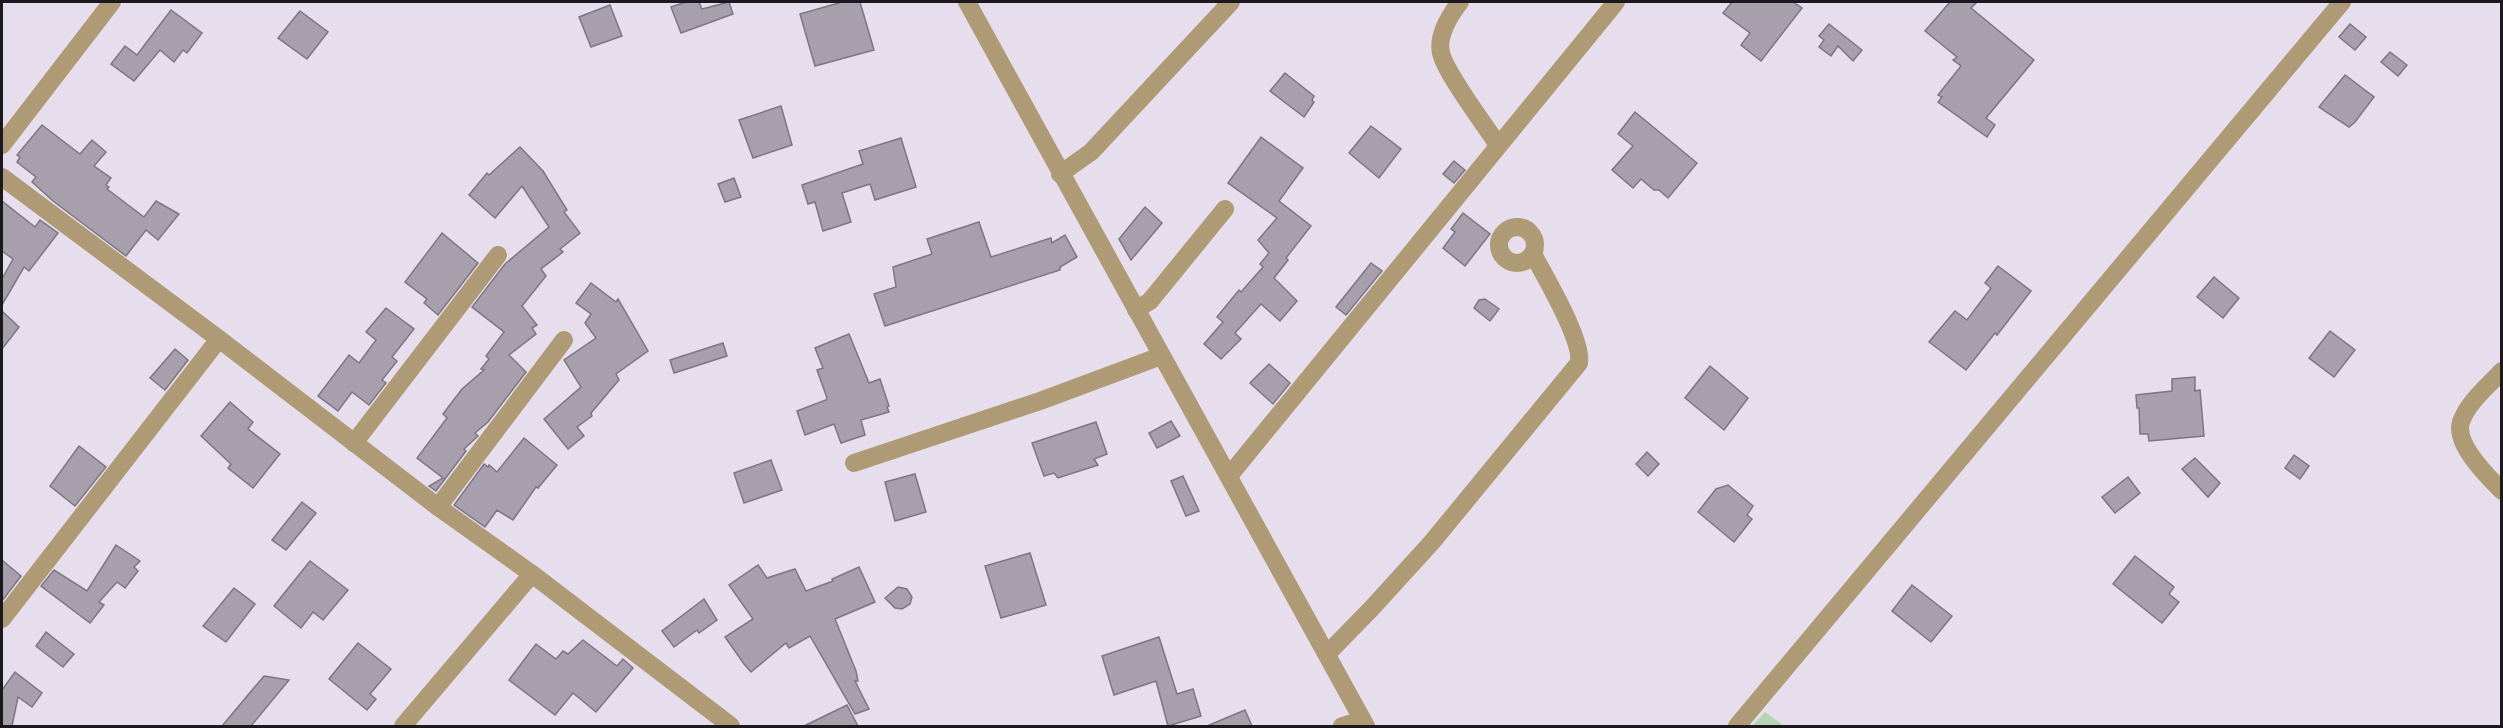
<svg xmlns="http://www.w3.org/2000/svg" width="2503" height="728" viewBox="0 0 2503 728" font-family="Overpass,sans-serif">
<rect width="100%" height="100%" fill="#e7deed"/>
<path fill="#b5d3b5" d="M1765 712 1784 726H1752Z"/>
<g fill="#a89fad" stroke="#7d7582" stroke-width="1.5">
<path d="M686 2H699L702 9 729 2 733 14 681 33 671 7Z"/>
<path d="M842 2H860L874 50 815 66 800 14Z"/>
<path d="M1732 2H1793L1802 8 1761 61 1741 45 1750 33 1723 13Z"/>
<path d="M1950 2H1977L1971 8 2034 60 1986 118 1995 125 1987 137 1938 102 1942 97 1938 95 1961 66 1953 60 1957 57 1925 31Z"/>
<path d="M610 5 622 36 591 47 579 17Z"/>
<path d="M171 10 202 33 187 53 183 50 174 62 160 50 134 81 111 64 125 46 137 55Z"/>
<path d="M300 11 328 32 307 59 278 38Z"/>
<path d="M1829 24 1862 50 1853 61 1838 46 1831 56 1819 47 1824 40 1819 36Z"/>
<path d="M2350 24 2366 37 2355 50 2339 37Z"/>
<path d="M2390 52 2407 65 2398 76 2381 62Z"/>
<path d="M1285 73 1314 96 1312 100 1314 102 1304 117 1270 91Z"/>
<path d="M2345 75 2374 97 2355 122 2349 127 2319 107Z"/>
<path d="M781 106 792 145 753 158 739 120Z"/>
<path d="M1635 112 1697 163 1668 198 1659 190H1654L1641 179 1633 188 1612 170 1633 146 1618 134Z"/>
<path d="M42 125 80 154 92 140 106 152 94 166 111 178 106 185 109 187 107 189 144 217 156 201 179 214 158 240 146 230 126 256 53 201 32 182 36 177 17 162 20 157 17 155Z"/>
<path d="M1371 126 1401 149 1379 178 1349 153Z"/>
<path d="M1261 137 1303 168 1279 201 1311 226 1286 258 1288 260 1274 278 1297 301 1280 321 1261 304 1235 333 1241 339 1221 359 1204 344 1223 322 1217 317 1239 290 1241 292 1263 267 1260 264 1269 253 1258 240 1277 218 1228 183Z"/>
<path d="M901 138 916 187 875 200 870 184 842 193 851 222 823 231 815 202 808 204 802 185 863 164 859 151Z"/>
<path d="M520 147 543 171 567 210 564 212 580 233 560 249 563 252 541 269 546 276 522 306 537 325 532 328 536 334 509 355 526 372 488 422 475 433 478 436 464 449 466 451 436 491 429 486 443 478 417 458 447 418 443 414 462 389 484 370 481 369 489 359 486 356 504 332 472 307 505 264 549 227 522 186 495 218 469 195 487 173 489 175Z"/>
<path d="M1454 161 1465 170 1454 183 1443 174Z"/>
<path d="M734 178 741 197 725 202 718 184Z"/>
<path d="M2 201 35 227 40 220 58 233 29 271 24 267 2 305V279L13 259 2 251Z"/>
<path d="M1145 207 1162 223 1131 260 1119 239Z"/>
<path d="M1463 213 1490 234 1465 266 1443 248 1455 232 1451 229Z"/>
<path d="M979 222 991 257 1051 238 1052 243 1065 235 1077 257 1060 267V270L885 326 874 294 896 287 893 267 932 254 927 239Z"/>
<path d="M442 233 478 263 438 315 424 303 427 299 405 282Z"/>
<path d="M1371 263 1382 271 1346 315 1336 307Z"/>
<path d="M1998 266 2031 291 1997 335 1995 333 1966 370 1929 342 1955 311 1967 320 1991 288 1985 283Z"/>
<path d="M2214 277 2239 298 2223 318 2197 297Z"/>
<path d="M591 283 616 302 618 299 648 351 616 374 619 380 591 413 592 416 577 427 584 436 568 449 544 419 581 387 564 360 596 338 585 323 591 314 576 303Z"/>
<path d="M1485 299 1499 309 1490 321 1474 308 1479 300Z"/>
<path d="M386 308 414 329 392 357 397 361 382 380 386 383 369 405 352 392 338 411 318 396 349 355 359 363 376 340 366 332Z"/>
<path d="M2 311 19 327 2 349Z"/>
<path d="M2330 331 2355 350 2334 377 2309 358Z"/>
<path d="M849 334 869 383 880 379 889 406 887 407 889 412 861 420 865 435 841 443 834 424 805 435 797 411 826 400 827 398 817 370 823 368 815 348Z"/>
<path d="M723 343 727 356 674 373 670 360Z"/>
<path d="M175 349 188 360 165 390 150 378Z"/>
<path d="M1269 364 1290 383 1273 404 1250 383Z"/>
<path d="M1710 366 1748 398 1724 430 1685 398Z"/>
<path d="M2195 377V391L2200 390 2204 436 2149 441 2148 434H2140L2139 408H2137L2136 395 2172 391V379Z"/>
<path d="M230 402 253 422 248 429 280 454 253 488 228 468 231 464 201 436Z"/>
<path d="M1171 421 1180 436 1157 448 1149 433Z"/>
<path d="M1096 422 1107 454 1094 459 1098 465 1058 478 1054 473 1044 476 1032 443Z"/>
<path d="M524 438 557 465 538 488 536 487 513 520 497 510 485 527 454 505 484 464 488 467 489 465 497 472Z"/>
<path d="M79 446 106 467 75 506 50 486Z"/>
<path d="M1647 452 1659 464 1648 476 1636 464Z"/>
<path d="M2294 455 2309 466 2300 479 2285 468Z"/>
<path d="M2195 458 2220 483 2208 497 2182 469Z"/>
<path d="M771 460 782 490 744 503 734 473Z"/>
<path d="M915 474 926 512 895 521 885 482Z"/>
<path d="M1183 476 1199 511 1186 516 1171 481Z"/>
<path d="M2128 477 2140 493 2115 513 2102 497Z"/>
<path d="M1728 485 1753 506 1747 515 1752 519 1734 542 1698 512 1716 489Z"/>
<path d="M302 502 316 513 286 550 272 540Z"/>
<path d="M116 545 140 561 134 567 138 571 125 588 117 582 99 602 104 605 90 623 41 586 54 570 87 591Z"/>
<path d="M1030 553 1046 605 1001 618 985 566Z"/>
<path d="M2135 556 2174 587 2169 594 2179 602 2162 623 2113 584Z"/>
<path d="M2 560 21 576 2 601Z"/>
<path d="M310 561 348 590 323 620 313 612 301 628 274 606Z"/>
<path d="M758 565 767 578 795 569 806 591 833 581 832 579 859 567 875 602 835 619 856 671 858 681H855L869 709 855 714 810 636 789 648 786 643 751 672 744 664 725 637 753 619 729 585Z"/>
<path d="M1912 585 1952 616 1931 642 1892 611Z"/>
<path d="M898 587 907 589 912 597 910 604 902 609 895 608 885 598Z"/>
<path d="M234 588 255 604 226 642 203 626Z"/>
<path d="M704 599 717 620 699 633 697 630 674 647 662 631Z"/>
<path d="M46 632 74 654 63 667 36 646Z"/>
<path d="M1159 637 1177 694 1193 689 1201 716 1168 726 1156 681 1114 695 1102 656Z"/>
<path d="M583 640 617 666 623 659 633 668 596 712 573 693 555 715 509 680 536 644 556 659 563 651 568 654Z"/>
<path d="M358 643 391 669 370 694 376 699 367 710 329 679Z"/>
<path d="M15 672 42 693 32 707 18 697 12 726H2V690Z"/>
<path d="M264 676 289 680 251 726H222Z"/>
<path d="M847 705 858 726H804Z"/>
<path d="M1245 710 1252 726H1207Z"/>
</g>
<g fill="none" stroke-linecap="round" stroke-linejoin="round">
<g stroke="#ae9a74" stroke-width="18">
<path d="M967 2 1366 726"/>
<path d="M1460 2C1450 15 1437 35 1441 53 1446 74 1485 125 1498 145"/>
<path d="M2 145 112 2"/>
<path d="M1060 174 1091 152 1231 2"/>
<path d="M2 177 219 339 438 507 564 340"/>
<circle cx="1517" cy="245" r="18"/>
<path d="M1136 310 1150 301 1225 209"/>
<path d="M2502 371C2488 386 2468 402 2461 422 2454 444 2488 477 2502 491"/>
<path d="M354 443 498 255"/>
<path d="M854 463 1040 401 1161 356"/>
<path d="M1229 476 1616 2"/>
<path d="M438 507 532 574 731 726"/>
<path d="M2 619 219 339"/>
<path d="M1327 654 1371 609 1432 542 1579 363C1583 340 1545 277 1533 254"/>
<path d="M403 726 532 574"/>
<path d="M1342 726 1362 720"/>
<path d="M1737 726 2342 2"/>
</g>
</g>
<rect width="2503" height="728" fill="none" stroke="#1c191e" stroke-width="6"/>
</svg>
